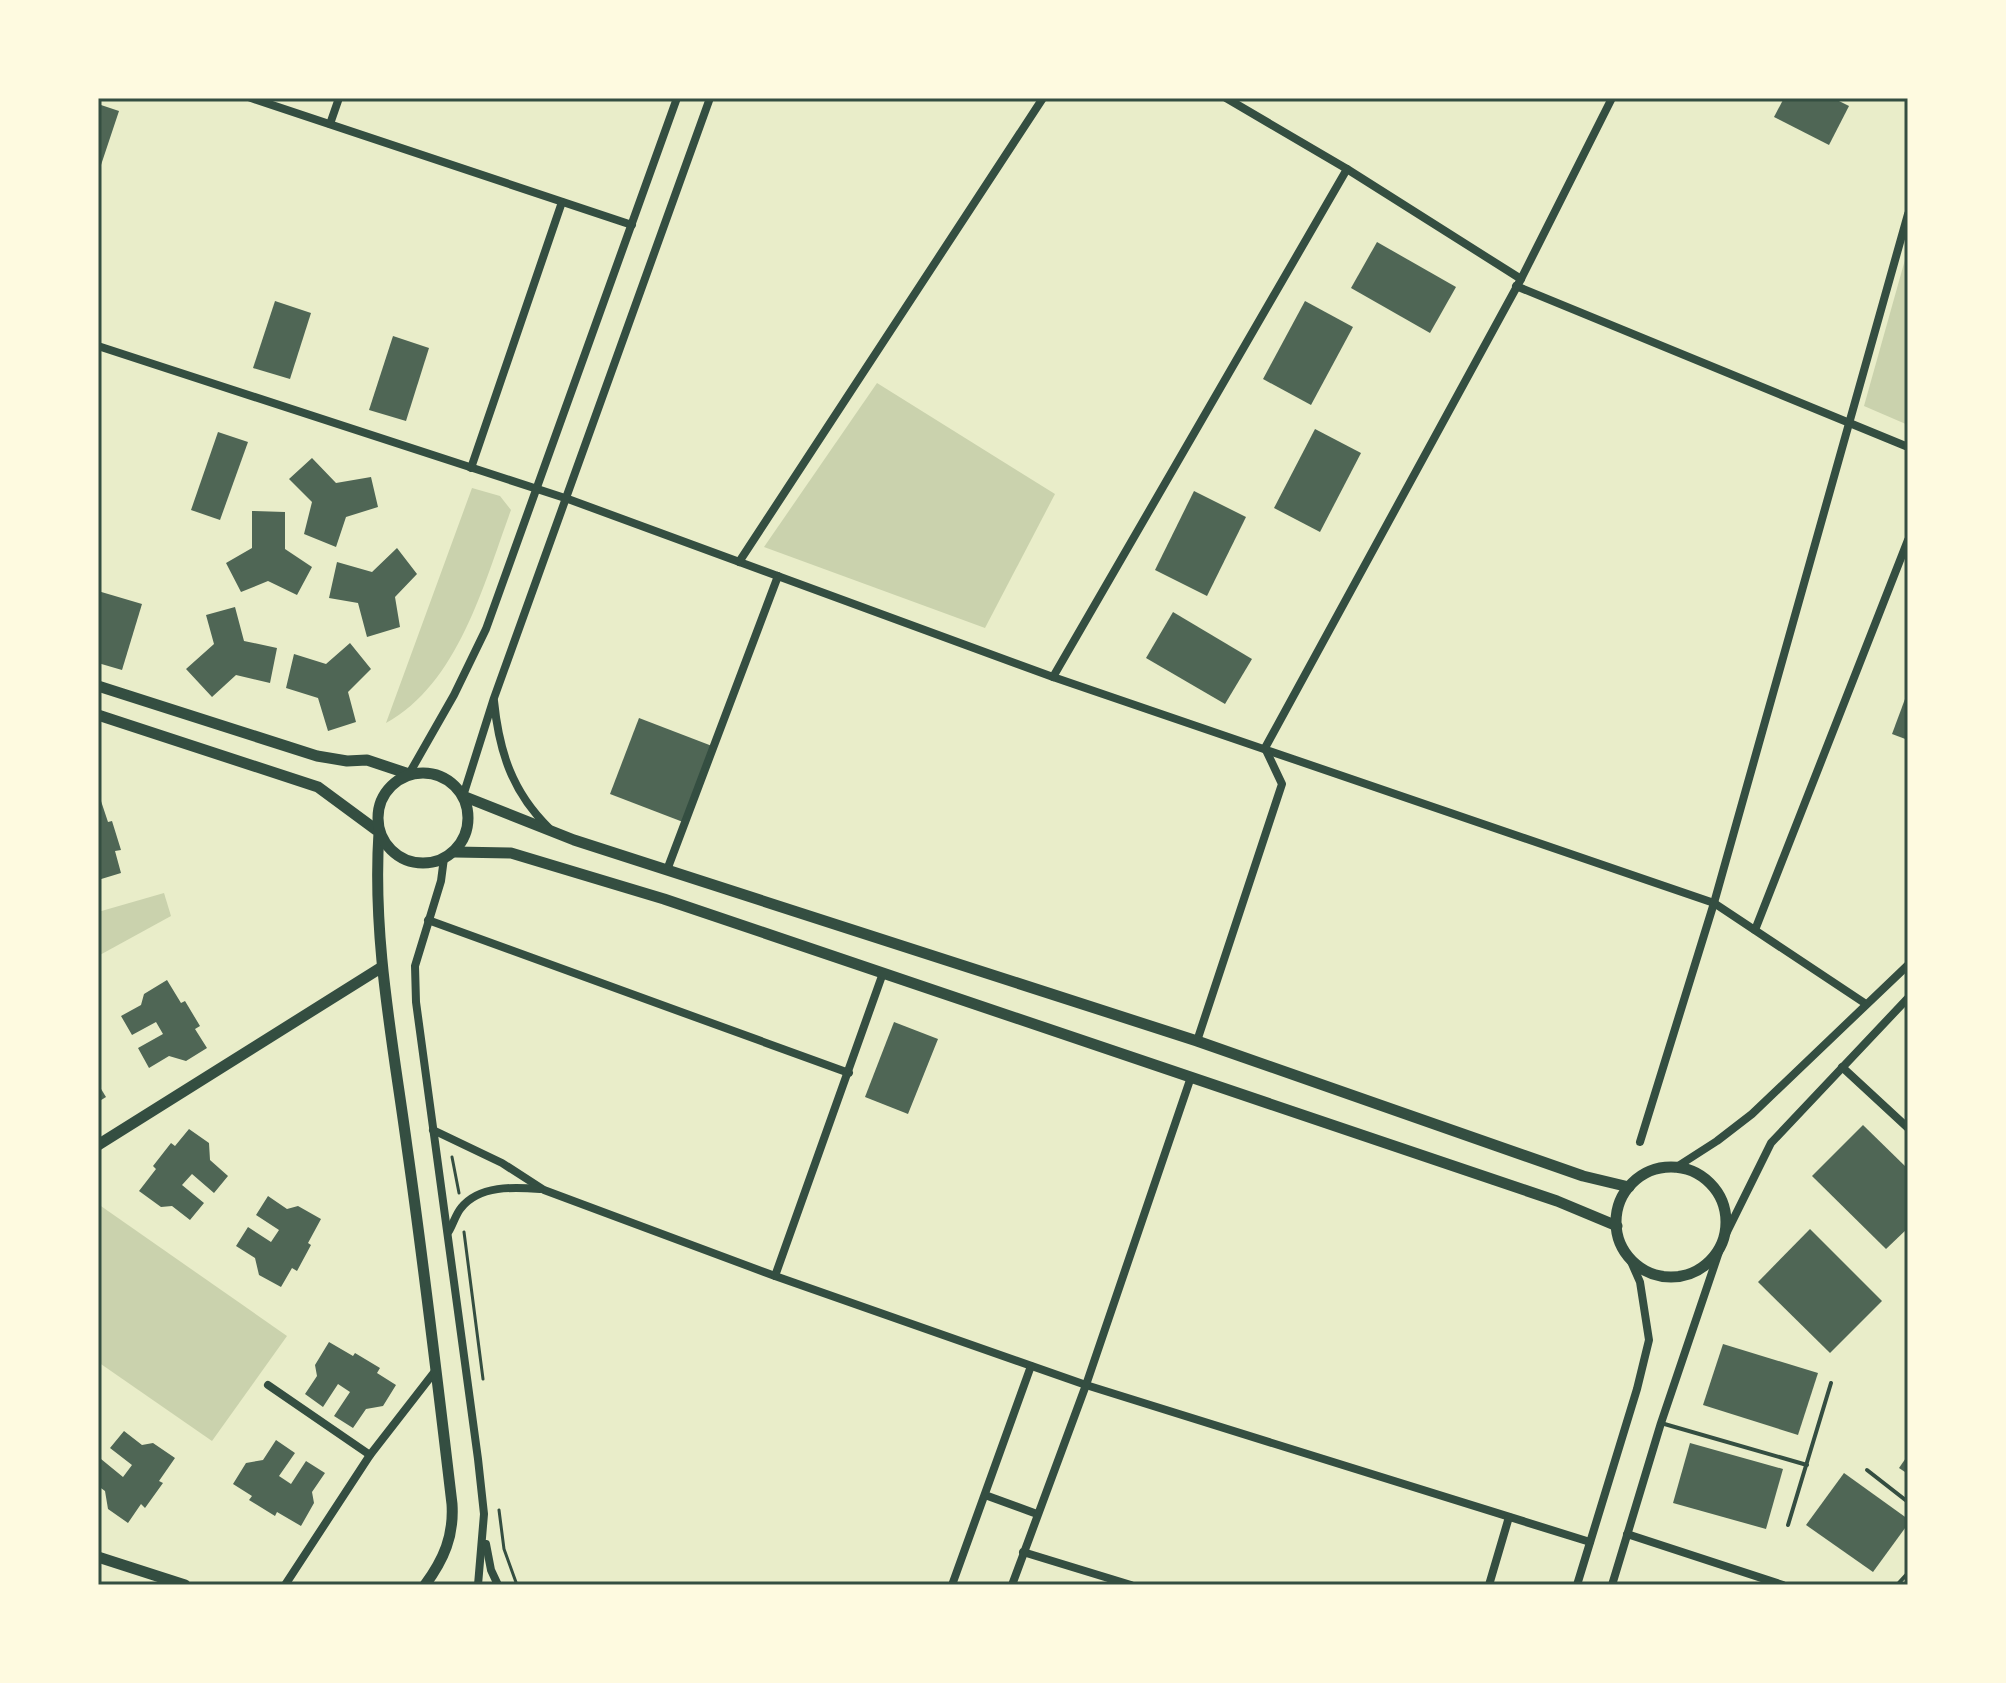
<svg xmlns="http://www.w3.org/2000/svg" width="2006" height="1683" viewBox="0 0 2006 1683" font-family="'Roboto Serif',serif">
<rect width="100%" height="100%" fill="#e9edc9"/>
<g fill="#cad2ad">
<path d="M1908 249V425L1864 406Z"/>
<path d="M877 383 1055 494 985 628 764 547Z"/>
<path d="M472 488 500 496 511 510C484 583 459 683 386 723Z"/>
<path d="M164 893 171 916 98 956V912Z"/>
<path d="M98 1204 287 1336 212 1441 98 1362Z"/>
</g>
<g fill="#4f6655">
<path d="M1784 98H1833L1849 106 1829 145 1774 117Z"/>
<path d="M98 104 119 111 99 171H98Z"/>
<path d="M1377 242 1456 287 1430 333 1351 288Z"/>
<path d="M275 301 311 313 290 379 253 368Z"/>
<path d="M1305 301 1353 327 1311 405 1263 379Z"/>
<path d="M393 336 429 348 406 421 369 410Z"/>
<path d="M1315 429 1361 453 1320 532 1274 508Z"/>
<path d="M218 432 248 442 220 520 191 510Z"/>
<path d="M312 458 336 483 371 477 378 507 346 517 336 547 304 534 312 502 289 479Z"/>
<path d="M1194 491 1246 517 1207 596 1155 570Z"/>
<path d="M252 511 285 512V549L312 567 297 595 268 581 241 592 226 563 252 548Z"/>
<path d="M397 548 417 574 395 597 400 627 367 637 358 603 329 598 337 562 372 572Z"/>
<path d="M98 591 142 604 122 670 98 663Z"/>
<path d="M235 607 244 641 277 648 270 683 236 675 212 697 186 669 214 644 206 615Z"/>
<path d="M1173 612 1252 659 1225 704 1146 658Z"/>
<path d="M350 643 371 669 348 692 356 722 328 731 318 698 286 688 294 654 326 664Z"/>
<path d="M1905 699 1908 700V740L1892 734Z"/>
<path d="M639 718 712 746 683 822 610 794Z"/>
<path d="M98 792 108 822 112 821 121 850 115 851 121 873 98 880Z"/>
<path d="M167 980 181 1003 185 1001 200 1026 195 1029 207 1048 186 1061 169 1056 149 1068 138 1048 163 1034 156 1022 132 1035 121 1016 141 1005 144 994Z"/>
<path d="M894 1022 938 1039 908 1114 865 1097Z"/>
<path d="M98 1084 106 1097 98 1102Z"/>
<path d="M1863 1125 1908 1169V1228L1886 1249 1812 1176Z"/>
<path d="M189 1129 209 1143 210 1160 228 1176 214 1193 192 1174 182 1185 204 1203 190 1220 172 1206 161 1207 139 1191 156 1169 153 1166 171 1143 175 1146Z"/>
<path d="M268 1196 287 1209 298 1206 321 1219 308 1243 311 1245 297 1271 292 1268 281 1287 259 1275 255 1258 236 1246 248 1227 271 1242 279 1230 256 1215Z"/>
<path d="M1810 1229 1882 1301 1830 1353 1758 1282Z"/>
<path d="M329 1342 353 1356 355 1353 380 1368 377 1373 396 1385 383 1406 366 1409 353 1428 334 1416 350 1392 338 1384 323 1407 305 1394 317 1376 315 1365Z"/>
<path d="M1723 1344 1818 1373 1798 1435 1703 1405Z"/>
<path d="M124 1431 142 1445 153 1443 175 1458 159 1481 163 1483 145 1508 141 1504 128 1523 108 1509 105 1491 98 1486V1463L101 1459 123 1477 132 1465 110 1448Z"/>
<path d="M276 1440 295 1453 279 1476 291 1484 306 1461 325 1473 312 1492 314 1503 301 1526 277 1512 275 1516 249 1500 252 1496 233 1484 246 1463 263 1460Z"/>
<path d="M1690 1443 1783 1469 1766 1529 1673 1503Z"/>
<path d="M1908 1455V1474L1899 1468Z"/>
<path d="M1844 1473 1908 1519V1524L1873 1572 1806 1525Z"/>
</g>
<g fill="none" stroke-linecap="round" stroke-linejoin="round">
<g stroke="#344e41" stroke-width="3">
<path d="M452 1157 459 1193"/>
<path d="M464 1232 483 1379"/>
<path d="M499 1510 504 1549 517 1585"/>
</g>
<g stroke="#344e41" stroke-width="4">
<path d="M1661 1423 1807 1465"/>
<path d="M1867 1470 1908 1502"/>
<path d="M1788 1525 1831 1383"/>
<path d="M1897 1585 1908 1573"/>
</g>
<g stroke="#344e41" stroke-width="8">
<path d="M251 98 632 225"/>
<path d="M1226 98 1347 169 1521 279"/>
<path d="M330 124 339 98"/>
<path d="M1516 286 1908 447"/>
<path d="M98 346 568 499 1053 677 1714 903 1866 1004"/>
<path d="M471 468 562 202"/>
<path d="M739 562 1043 98"/>
<path d="M1053 677 1347 169"/>
<path d="M494 701C499 751 512 792 549 828"/>
<path d="M1265 748 1521 279 1612 98"/>
<path d="M409 774 454 695 486 629 677 98"/>
<path d="M463 796 494 698 710 98"/>
<path d="M444 858 441 881 415 966 416 1002 478 1459 484 1514 478 1585"/>
<path d="M667 870 778 576"/>
<path d="M428 920 849 1073"/>
<path d="M1755 930 1908 540"/>
<path d="M1197 1041 1282 784 1265 748"/>
<path d="M1842 1067 1908 1128"/>
<path d="M433 1130 502 1163 544 1190 775 1276 1086 1385 1590 1542"/>
<path d="M1640 1142 1714 903 1908 214"/>
<path d="M1675 1168 1717 1141 1752 1114 1908 965"/>
<path d="M449 1231C453 1224 456 1214 461 1208 479 1185 514 1187 540 1189"/>
<path d="M775 1276 883 973"/>
<path d="M268 1385 370 1455"/>
<path d="M985 1495 1037 1514"/>
<path d="M1627 1534 1783 1585"/>
<path d="M486 1544 491 1570 498 1585"/>
<path d="M1023 1552 1131 1585"/>
<path d="M285 1585 370 1455 436 1370"/>
<path d="M952 1585 1031 1366"/>
<path d="M1012 1585 1086 1385 1191 1077"/>
<path d="M1489 1585 1509 1517"/>
<path d="M1577 1585 1637 1389 1649 1340 1640 1282 1629 1257"/>
<path d="M1612 1585 1661 1423 1723 1240 1771 1143 1908 998"/>
</g>
<g stroke="#344e41" stroke-width="11">
<path d="M98 686 317 756 347 761 367 760 409 774"/>
<path d="M98 715 318 787 379 832C372 938 393 1043 407 1147 424 1266 438 1385 452 1504 454 1536 444 1559 425 1585"/>
<circle cx="423" cy="818" r="45"/>
<path d="M463 796 574 840 1197 1041 1583 1176 1629 1187"/>
<path d="M455 852 511 853 664 899 1557 1201 1617 1226"/>
<path d="M98 1145 382 967"/>
<circle cx="1671" cy="1222" r="55"/>
<path d="M98 1557 185 1585"/>
</g>
</g>
<rect width="2006" height="1683" fill="none" stroke="#fefae0" stroke-width="200"/>
<rect x="100" y="100" width="1806" height="1483" fill="none" stroke="#344e41" stroke-width="3"/>
</svg>
